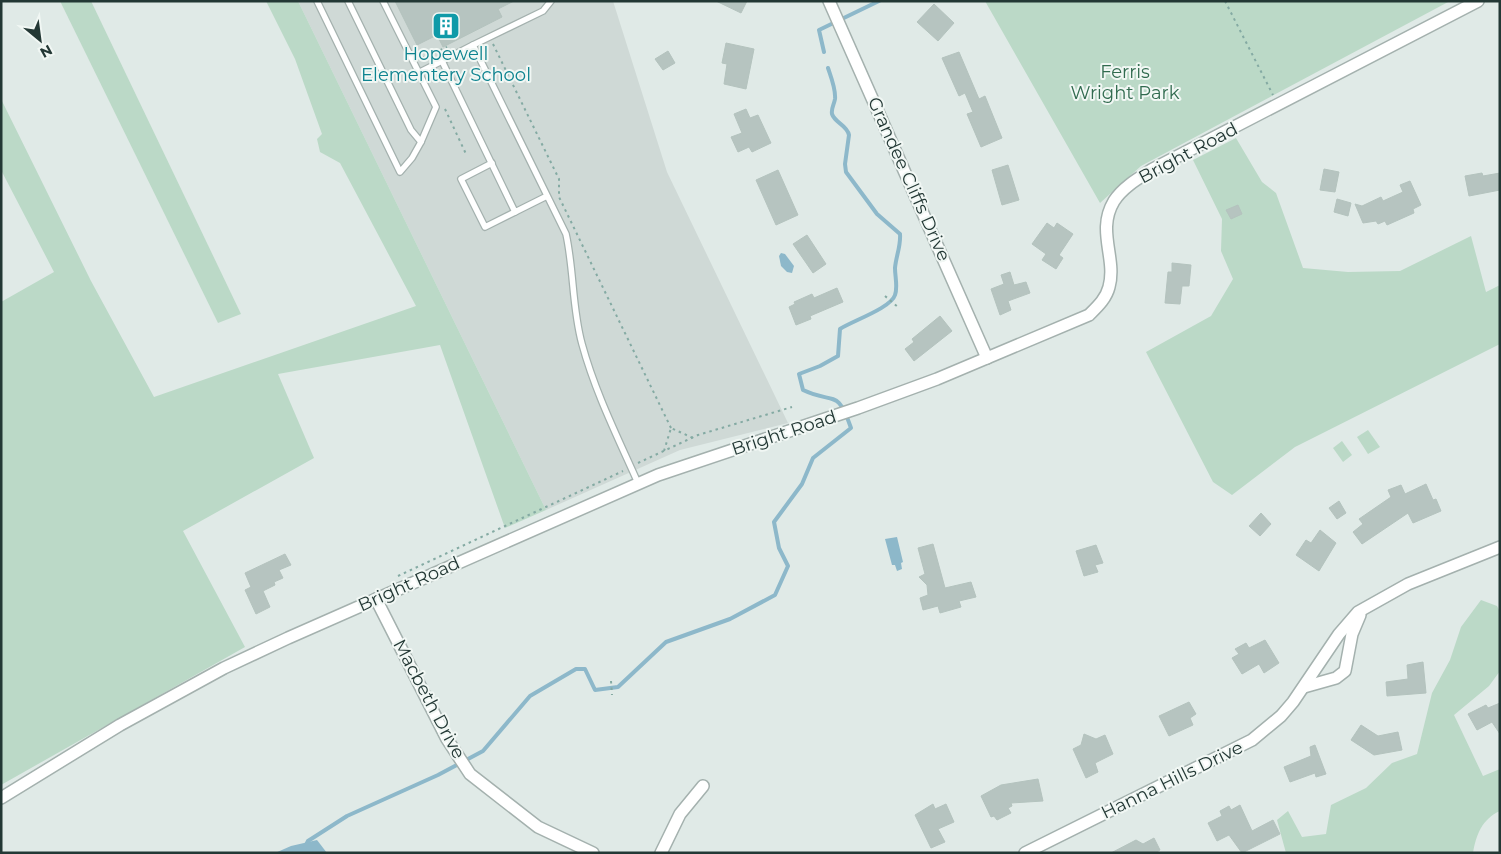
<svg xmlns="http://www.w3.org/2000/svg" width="1501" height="854" viewBox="0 0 1501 854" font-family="Montserrat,sans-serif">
<rect width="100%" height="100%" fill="#e0eae7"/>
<path fill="#cfd9d6" d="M298 1H613L667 172 788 423 680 450 546 510Z"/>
<g fill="#bbd9c7">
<path d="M60 1H91L241 314 218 323Z"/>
<path d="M266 1H298L546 510 505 528 440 345 278 374 314 458 183 531 245 647 1 785V302L54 272 1 170V99L91 281 154 397 416 306 340 163 320 152 317 139 322 134 295 59Z"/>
<path d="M985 1H1450L1141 166 1100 203Z"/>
<path d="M1236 138 1262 182 1276 193 1303 268 1348 272 1400 271 1471 236 1486 292 1500 285V344L1295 447 1232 495 1213 482 1146 352 1211 316 1233 279 1221 251 1222 219 1193 160Z"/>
<path d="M1368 430 1380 447 1368 454 1357 437Z"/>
<path d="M1342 441 1352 455 1343 462 1333 448Z"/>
<path d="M1481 600 1497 606 1500 612V671L1489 686 1454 715 1483 776 1500 769V811C1482 819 1476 835 1473 853H1286L1277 820 1288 811 1302 837 1326 834 1331 805 1366 788 1392 763 1417 754 1432 693 1450 660 1461 627Z"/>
</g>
<g fill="#8db8ca">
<path d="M781 253 785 254 794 266 792 273 787 272 781 266 779 256Z"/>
<path d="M897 537 903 562 901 563 902 569 897 571 895 565H892L885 539Z"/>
<path d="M317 840 327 853H275L291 846Z"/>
</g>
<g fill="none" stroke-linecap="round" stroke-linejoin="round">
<g stroke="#8db8ca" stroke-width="4">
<path d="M824 52 819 30 879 1"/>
<path d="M302 853 308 841 347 816 438 775 483 751 530 696 576 669H585L595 690 618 687 666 642 730 619 775 595 788 566 779 548 774 522 802 484 813 458 851 428C837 387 834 405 803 390L799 374 820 366 838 356 840 329C852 321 891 308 895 295 898 287 895 277 895 268 896 256 901 246 900 234L877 214 846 172 845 164 849 135C847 125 835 123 832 114 831 108 834 105 835 99 836 89 831 77 828 68"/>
</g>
</g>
<g fill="#b6c4c0" stroke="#b4c3be">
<path d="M395 1H514L498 9 502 17 443 47 437 35 417 45Z"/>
<path d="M716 1H747L741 13Z"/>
<path d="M934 4 954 23 938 41 917 22Z"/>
<path d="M726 43 754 49 746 89 724 84 727 64 722 63Z"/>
<path d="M668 51 675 63 663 70 655 59Z"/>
<path d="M959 52 979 99 985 96 1002 138 981 147 967 114 973 112 965 93 959 96 942 58Z"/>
<path d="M746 109 750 118 758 115 771 143 752 152 749 147 738 152 731 137 742 133 734 114Z"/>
<path d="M1008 165 1019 200 1002 205 992 170Z"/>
<path d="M1324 169 1339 172 1335 192 1320 190Z"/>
<path d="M778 170 798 215 776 225 756 180Z"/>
<path d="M1482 173 1483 176 1500 173V190L1469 196 1465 176Z"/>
<path d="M1410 181 1421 205 1413 209 1414 213 1387 225 1385 221 1378 224 1376 221 1363 223 1355 204 1362 206 1381 197 1383 201 1403 192 1400 185Z"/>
<path d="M1337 199 1351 203 1348 216 1334 212Z"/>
<path d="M1238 205 1242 214 1231 219 1226 210Z"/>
<path d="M1047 223 1054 228 1057 223 1073 234 1059 255 1063 258 1056 269 1042 260 1046 254 1032 244Z"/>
<path d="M807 235 826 264 813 273 793 244Z"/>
<path d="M1172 263 1191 265 1189 286H1182L1180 304 1165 303 1168 272H1172Z"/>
<path d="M1010 272 1014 285 1026 282 1030 293 1008 301 1011 310 1000 315 991 289 1004 284 1001 275Z"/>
<path d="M837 288 843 302 810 316 811 319 796 325 789 307 795 304 794 302 812 294 814 298Z"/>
<path d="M940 316 952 331 914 361 905 349 914 342 912 339Z"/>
<path d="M1426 484 1433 500 1436 499 1441 511 1413 523 1408 513 1362 544 1353 532 1363 524 1359 519 1391 497 1388 490 1401 485 1405 494Z"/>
<path d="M1339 501 1346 513 1337 519 1329 508Z"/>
<path d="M1261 513 1271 524 1260 536 1249 526Z"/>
<path d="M1320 530 1336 543 1319 571 1296 555 1306 540 1311 543Z"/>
<path d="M933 544 945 588 971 582 976 597 959 601 961 607 940 613 938 606 923 610 920 598 928 595 927 585 919 577 925 574 918 548Z"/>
<path d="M1096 545 1103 563 1095 565 1098 572 1084 576 1076 551Z"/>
<path d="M285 554 291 565 279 570 283 578 274 582 275 585 263 591 270 607 256 614 245 590 251 587 245 573Z"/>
<path d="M1265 640 1279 663 1264 673 1259 664 1242 674 1232 658 1239 654 1235 649 1246 643 1249 648Z"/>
<path d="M1423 662 1426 693 1387 696 1386 682 1408 679 1407 665Z"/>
<path d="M1189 702 1196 714 1190 718 1193 725 1169 736 1159 716Z"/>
<path d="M1500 703V734L1492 722 1477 730 1468 714 1486 705 1488 708Z"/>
<path d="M1361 725 1378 736 1398 732 1402 750 1374 755 1351 740Z"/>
<path d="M1084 734 1096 739 1105 735 1113 754 1095 763 1098 772 1086 778 1073 749 1081 745Z"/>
<path d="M1315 745 1326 774 1316 777 1315 773 1290 782 1284 767 1311 756 1310 747Z"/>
<path d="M1038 779 1043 801 1011 803 1012 806 1008 808 1011 813 997 820 994 816 991 817 981 796 1001 785Z"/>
<path d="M933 804 935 809 946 804 954 822 938 829 945 842 931 848 915 815Z"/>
<path d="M1240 805 1252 831 1273 820 1280 834 1242 853 1229 835 1217 841 1208 823 1222 816 1220 811 1229 806 1231 810Z"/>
<path d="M1154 838 1160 850 1157 852 1159 853H1111L1136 840 1143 844Z"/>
</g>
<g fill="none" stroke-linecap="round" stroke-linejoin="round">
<defs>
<g id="service">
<path d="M317 1 400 172 412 158 421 142"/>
<path d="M348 1 411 130 421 142 436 107 383 1"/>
<path d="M473 45 543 11 551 1"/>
<path d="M418 73 442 61"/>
<path d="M492 163 461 179 485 227 515 212"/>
<path d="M547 196 515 212 442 61 473 45 566 234C574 270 572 308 582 344 595 392 618 438 638 483"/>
</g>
<g id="minor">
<path d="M829 1 987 358"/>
<path d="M376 599 447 739 470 774 538 827 593 853"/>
<path d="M1304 687 1336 678 1345 671 1352 634 1360 615"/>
<path d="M1 798 120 725 224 668 288 638 658 475 858 408 937 379 1089 315C1097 307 1106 299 1109 287 1117 258 1096 231 1114 201 1123 187 1139 178 1153 169L1478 1"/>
<path d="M661 853 680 814 703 786"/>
<path d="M1025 853 1252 740 1281 716 1293 702 1339 634 1358 612 1408 584 1500 547"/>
</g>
</defs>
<use href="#service" stroke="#a4b1ae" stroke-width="8"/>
<use href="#minor" stroke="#a4b1ae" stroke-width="14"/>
<g stroke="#84aaa3" stroke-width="2" stroke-dasharray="2.5 4" stroke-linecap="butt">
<path d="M1225 1 1273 95"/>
<path d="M493 44 559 179V197L671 428"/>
<path d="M422 58 447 47"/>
<path d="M445 109 466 154"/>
<path d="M885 296 899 308"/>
<path d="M664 451 671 428 693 438"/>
<path d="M638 463 698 435 792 407"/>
<path d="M398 576 623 471"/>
<path d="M611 681 612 695"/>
</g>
<use href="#service" stroke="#fff" stroke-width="5.5"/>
<use href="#minor" stroke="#fff" stroke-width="11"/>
</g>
<defs>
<symbol id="building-square" viewBox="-11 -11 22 22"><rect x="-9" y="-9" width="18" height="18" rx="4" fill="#0f9aa8" stroke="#f1f7f4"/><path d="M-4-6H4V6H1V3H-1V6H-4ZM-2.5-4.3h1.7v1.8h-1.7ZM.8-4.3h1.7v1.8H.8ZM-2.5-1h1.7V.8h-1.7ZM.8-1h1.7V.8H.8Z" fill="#fff"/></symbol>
</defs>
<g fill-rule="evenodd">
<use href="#building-square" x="430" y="10" width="32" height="32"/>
</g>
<g text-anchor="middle" stroke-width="4" stroke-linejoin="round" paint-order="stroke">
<g font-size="18" fill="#0d838f" stroke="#f1f7f4">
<text x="446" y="60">Hopewell<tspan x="446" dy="21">Elementery School</tspan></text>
</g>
<g font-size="18" fill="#316b4f" stroke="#f1f7f4">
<text x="1125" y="78">Ferris<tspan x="1125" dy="21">Wright Park</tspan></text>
</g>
<g font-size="18" fill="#233835" stroke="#f1f7f4">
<text transform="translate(1188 153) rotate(-28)" y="6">Bright Road</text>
<text transform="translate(909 179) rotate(66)" y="6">Grandee Cliffs Drive</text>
<text transform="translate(784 433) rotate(-18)" y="6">Bright Road</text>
<text transform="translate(409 584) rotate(-24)" y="6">Bright Road</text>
<text transform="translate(429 699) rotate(62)" y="6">Macbeth Drive</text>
<text transform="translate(1172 780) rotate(-26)" y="6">Hanna Hills Drive</text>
</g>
</g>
<rect width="1501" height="854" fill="none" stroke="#233835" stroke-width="5"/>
<g transform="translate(40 40) rotate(151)" stroke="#f1f7f4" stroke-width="4" paint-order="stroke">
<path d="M0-4L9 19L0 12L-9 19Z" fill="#233835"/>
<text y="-8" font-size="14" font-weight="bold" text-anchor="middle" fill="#233835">N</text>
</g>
</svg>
